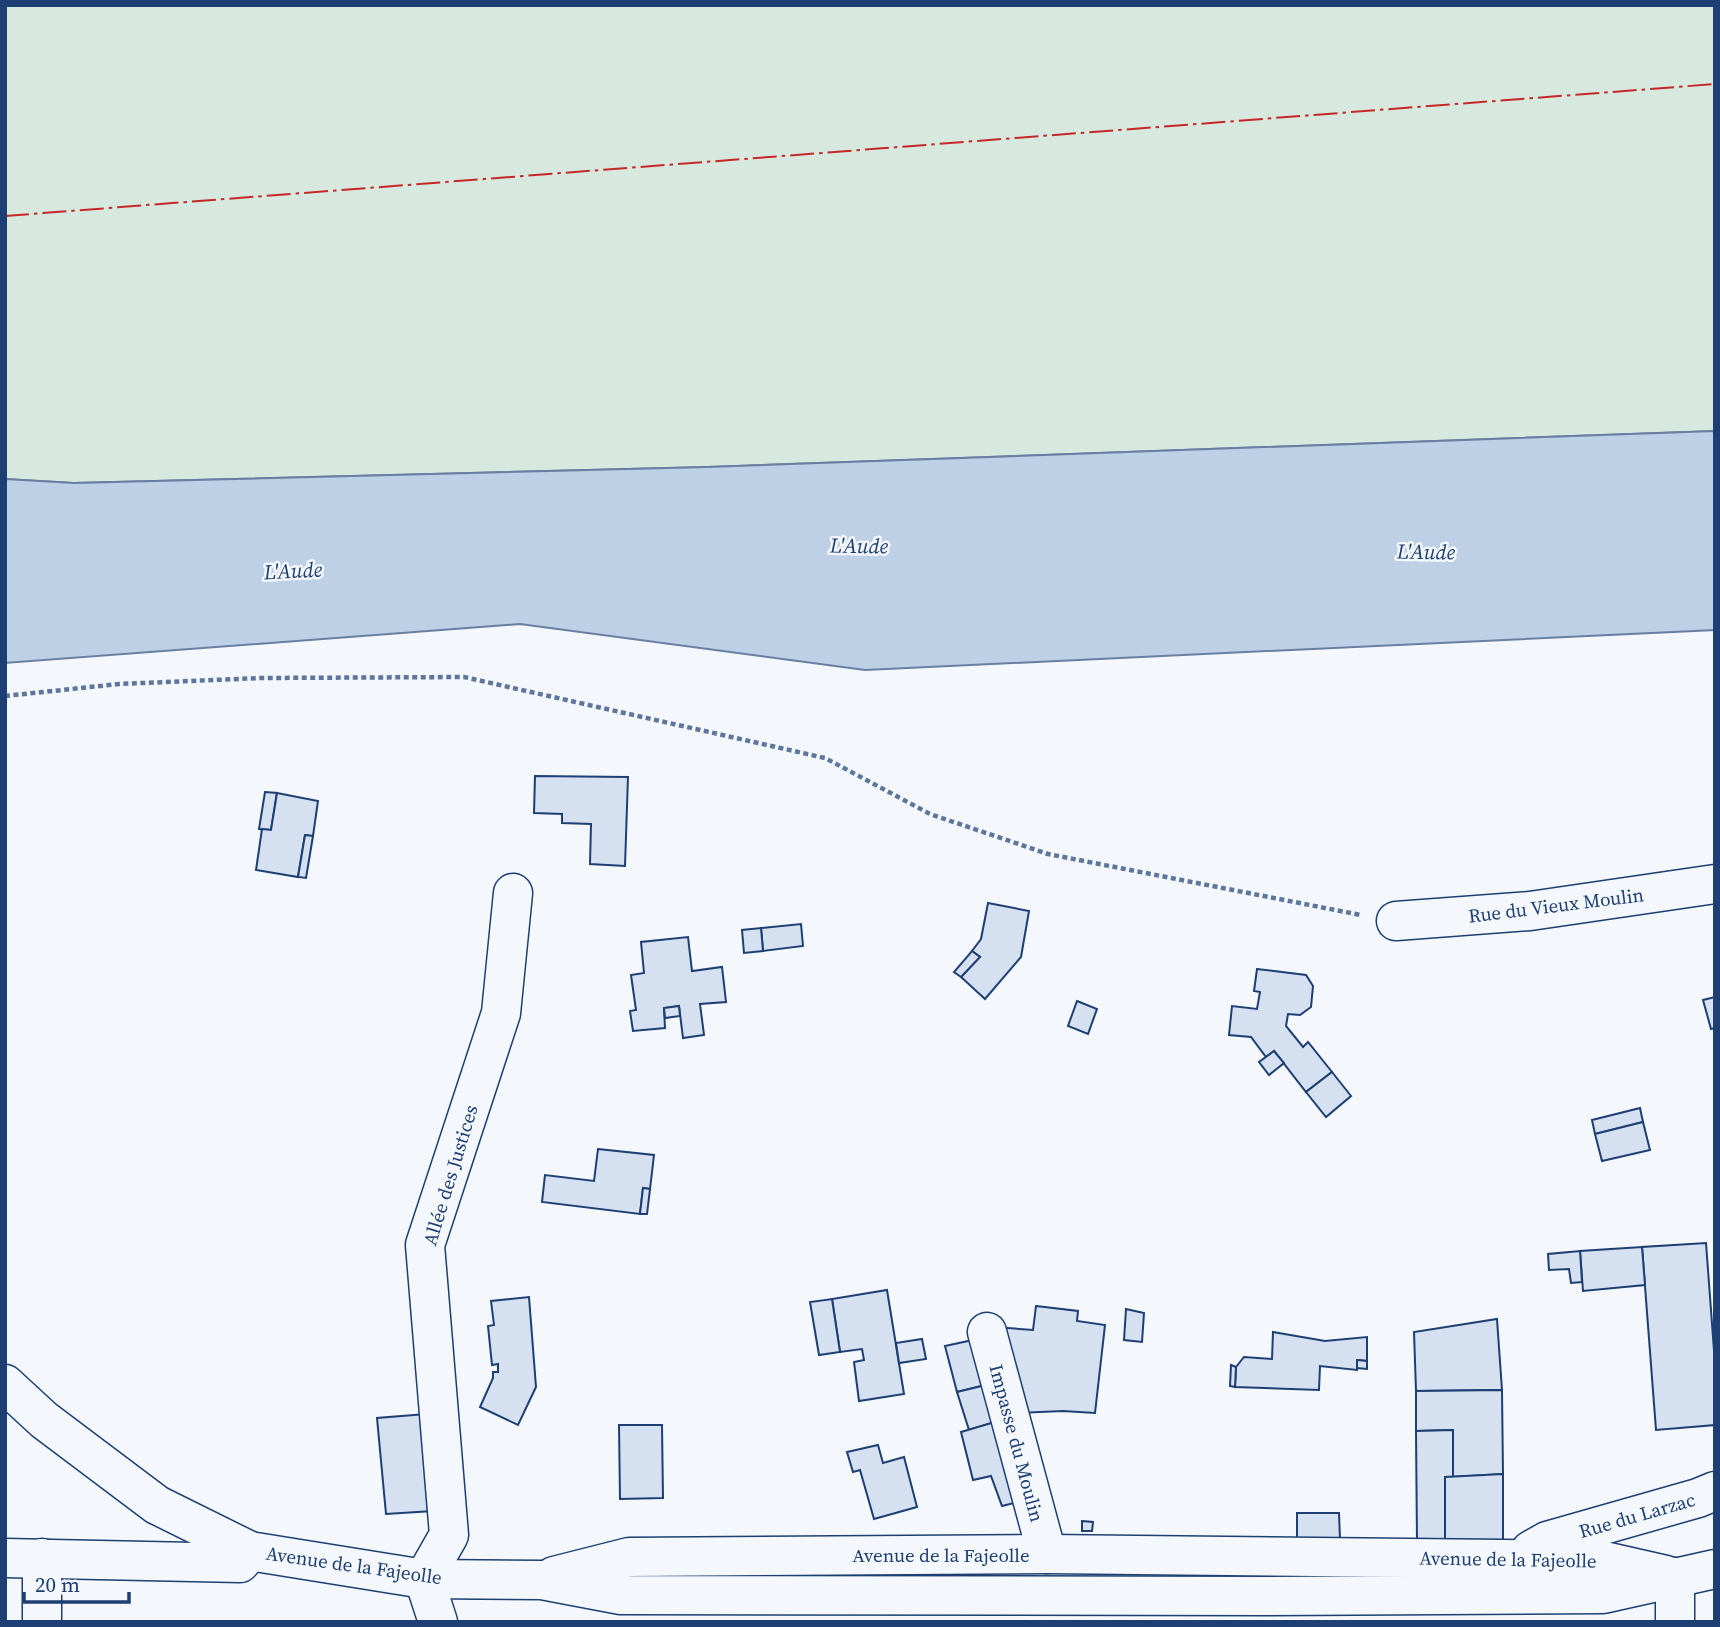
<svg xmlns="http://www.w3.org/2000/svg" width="1720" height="1627" viewBox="0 0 1720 1627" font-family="'Source Serif 4',serif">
<rect width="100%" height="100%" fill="#f4f7fb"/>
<path fill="#d7e8df" stroke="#687fa3" stroke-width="2" d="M5 5H1715V431L708 467 74 483 5 479Z"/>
<path fill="#bed0e5" stroke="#687fa3" stroke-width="2" d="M1715 431V630L865 670 520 624 5 663V479L74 483 708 467Z"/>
<g fill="#d5e0f0" stroke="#1d3f73" stroke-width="2">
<path d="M535 776 628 777 625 866 590 864 591 824 562 823V814L534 813Z"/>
<path d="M265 792 277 793 271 830 259 829Z"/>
<path d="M277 793 318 801 313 836 305 835 298 877 256 870 262 829 271 830Z"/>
<path d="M305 835 313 836 306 878 298 877Z"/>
<path d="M988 903 1029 911 1021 957 985 999 961 977 980 957 972 951 981 939Z"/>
<path d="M801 924 803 946 763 951 761 928Z"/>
<path d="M761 928 763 951 744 953 742 930Z"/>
<path d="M688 937 692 971 722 967 726 1002 700 1004 704 1035 683 1038 679 1006 664 1008 665 1028 633 1031 630 1011 636 1010 631 975 644 973 641 942Z"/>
<path d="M972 951 980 957 961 977 954 972Z"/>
<path d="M1257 969 1306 975 1313 986 1311 1007 1300 1015 1288 1014 1286 1026 1303 1047 1308 1042 1332 1072 1306 1092 1274 1051 1266 1057 1251 1037 1229 1035 1232 1006 1257 1009 1260 992 1254 991Z"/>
<path d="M1715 997V1028L1711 1029 1703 1000Z"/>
<path d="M1077 1001 1097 1009 1088 1034 1068 1026Z"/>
<path d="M679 1006 680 1016 665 1018 664 1008Z"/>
<path d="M1274 1051 1284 1063 1269 1075 1259 1062Z"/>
<path d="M1332 1072 1351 1096 1326 1117 1306 1092Z"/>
<path d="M1640 1108 1643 1122 1595 1134 1592 1120Z"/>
<path d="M1643 1122 1650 1150 1602 1161 1595 1134Z"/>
<path d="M598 1149 654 1155 650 1189 643 1188 640 1214 542 1202 545 1175 594 1181Z"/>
<path d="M643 1188 650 1189 647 1214H640Z"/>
<path d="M1706 1243 1715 1364V1425L1656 1430 1642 1247Z"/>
<path d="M1642 1247 1645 1285 1583 1291 1580 1251Z"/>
<path d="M1580 1251 1582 1282 1571 1283 1569 1269 1549 1270 1548 1254Z"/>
<path d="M887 1290 904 1394 859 1401 854 1362 864 1360 862 1349 840 1352 832 1299Z"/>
<path d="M529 1297 536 1387 518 1425 480 1407 493 1378V1372H498V1364L492 1365 488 1326 494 1325 491 1301Z"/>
<path d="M832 1299 840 1352 819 1355 810 1302Z"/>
<path d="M1036 1306 1078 1311 1077 1321 1105 1325 1095 1413 1063 1411 1017 1413 994 1327 1033 1330Z"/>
<path d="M1126 1309 1144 1313 1142 1342 1124 1340Z"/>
<path d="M1497 1319 1502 1390 1416 1391 1414 1332Z"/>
<path d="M1273 1332 1325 1341 1367 1337V1361L1357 1360V1370L1320 1366 1319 1390 1235 1387 1236 1367 1244 1357 1272 1359Z"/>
<path d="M982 1338 994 1383 957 1392 945 1346Z"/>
<path d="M922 1339 926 1359 899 1363 896 1343Z"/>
<path d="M1357 1360 1367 1361V1369L1357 1368Z"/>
<path d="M1231 1365 1236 1367 1235 1387 1230 1386Z"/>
<path d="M994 1383 1005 1419 969 1430 957 1392Z"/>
<path d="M1502 1390 1503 1474 1453 1477V1430L1416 1431V1391Z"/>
<path d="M426 1414 433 1511 386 1514 377 1418Z"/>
<path d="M1005 1419 1026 1500 1002 1506 991 1476 973 1480 961 1432Z"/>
<path d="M619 1425H662L663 1498 620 1499Z"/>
<path d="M1453 1430V1477H1445V1542H1417L1416 1431Z"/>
<path d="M878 1445 883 1463 904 1457 917 1507 874 1519 860 1470 853 1472 847 1452Z"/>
<path d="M1503 1474V1541L1445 1542V1477Z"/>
<path d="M1297 1513H1339L1340 1539 1297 1540Z"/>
<path d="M1082 1521 1093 1522 1092 1531H1082Z"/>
</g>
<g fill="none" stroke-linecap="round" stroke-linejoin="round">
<defs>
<g id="minor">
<path d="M1396 921 1530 911 1715 884"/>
<path d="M987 1332 1047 1554"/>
<path d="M5 1384 44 1420 157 1505 250 1551 424 1579 542 1580 621 1595 1268 1596 1603 1594 1715 1569"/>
<path d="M1531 1550 1547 1541 1698 1498 1715 1491"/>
<path d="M5 1558 240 1563 250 1551"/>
<path d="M554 1576 629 1557 1047 1554 1600 1560 1666 1575"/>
<path d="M424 1579 449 1535 425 1245 501 1013 513 893"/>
<path d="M424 1579 438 1622"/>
<path d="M42 1622V1558"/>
<path d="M1675 1622V1577"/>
</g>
</defs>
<use href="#minor" stroke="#1d3f73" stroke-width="41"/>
<path stroke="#5e769c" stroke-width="4.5" stroke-dasharray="5 3.5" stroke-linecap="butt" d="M5 696 119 684 261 678 464 677 825 758 930 814 1048 854 1361 915"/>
<use href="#minor" stroke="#f4f7fb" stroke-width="38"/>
<path stroke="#c62828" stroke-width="2" stroke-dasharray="24 5 3.5 5" stroke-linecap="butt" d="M5 216 1715 84"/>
</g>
<g text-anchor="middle" stroke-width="5" stroke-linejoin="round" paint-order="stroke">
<g font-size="19" fill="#1d3f73" stroke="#f4f7fb">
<text transform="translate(1556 905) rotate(-7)" y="7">Rue du Vieux Moulin</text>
<text transform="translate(450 1175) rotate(-73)" y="7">Allée des Justices</text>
<text transform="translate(1017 1443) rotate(75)" y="7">Impasse du Moulin</text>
<text transform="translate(1637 1515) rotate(-16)" y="7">Rue du Larzac</text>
<text x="941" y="1562">Avenue de la Fajeolle</text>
<text transform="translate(1508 1559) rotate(1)" y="7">Avenue de la Fajeolle</text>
<text transform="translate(354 1565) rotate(8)" y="7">Avenue de la Fajeolle</text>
</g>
<g font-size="21" font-style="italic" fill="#1d3f73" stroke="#f4f7fb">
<text transform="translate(859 546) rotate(1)" y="7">L'Aude</text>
<text transform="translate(1426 552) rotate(1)" y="7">L'Aude</text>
<text transform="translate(293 571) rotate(-3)" y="7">L'Aude</text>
</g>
</g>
<rect width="1720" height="1627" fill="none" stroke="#1d3f73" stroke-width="14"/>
<path d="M24 1592v10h105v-10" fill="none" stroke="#1d3f73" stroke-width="3.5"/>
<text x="35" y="1592" font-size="21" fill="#1d3f73" stroke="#f4f7fb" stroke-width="5" paint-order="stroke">20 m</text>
</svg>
